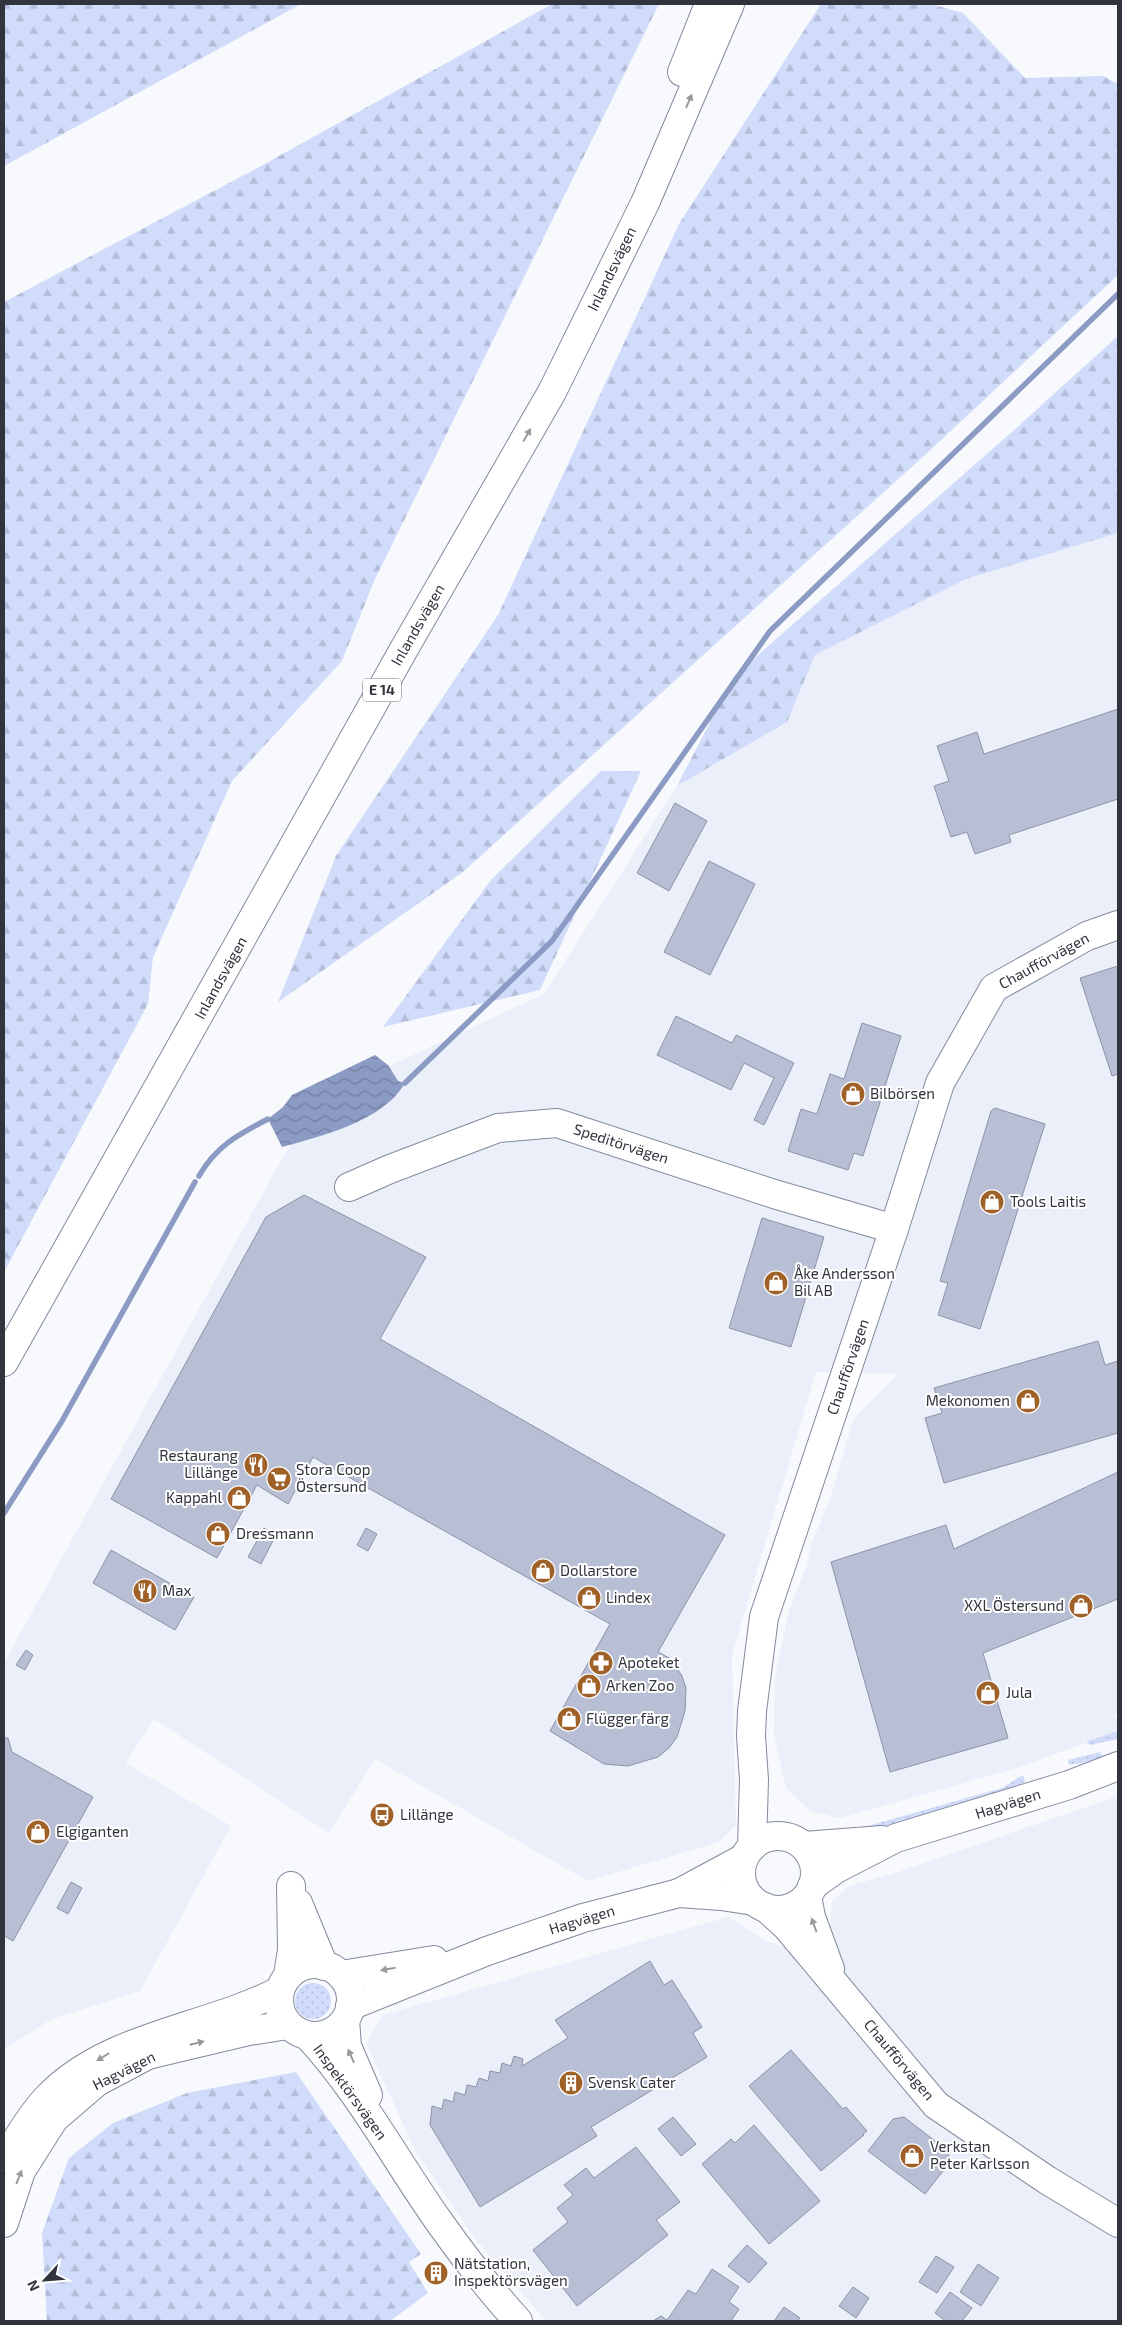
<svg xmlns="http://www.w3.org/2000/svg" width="1122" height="2325" viewBox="0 0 1122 2325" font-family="'Exo 2',sans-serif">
<defs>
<pattern id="grass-dots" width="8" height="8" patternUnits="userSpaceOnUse" patternTransform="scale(1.25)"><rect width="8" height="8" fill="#d1dcfb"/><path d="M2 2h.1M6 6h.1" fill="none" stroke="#b4bdd8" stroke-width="1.8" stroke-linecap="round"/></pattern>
<pattern id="forest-firs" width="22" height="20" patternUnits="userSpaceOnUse" patternTransform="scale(1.25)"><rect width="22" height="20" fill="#d1dcfb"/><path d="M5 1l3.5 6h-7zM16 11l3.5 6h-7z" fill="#b4bdd8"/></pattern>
<pattern id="water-waves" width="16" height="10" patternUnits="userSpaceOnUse" patternTransform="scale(1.25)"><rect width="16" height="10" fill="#8c9bc3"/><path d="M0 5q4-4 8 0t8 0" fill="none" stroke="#737fa0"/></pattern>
</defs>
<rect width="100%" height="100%" fill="#f7f9fd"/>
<g fill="#ebeffa">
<path d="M1118 533V1713L1112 1717 1118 1716V1731L1017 1768 840 1818 810 1811 786 1788 774 1735 775 1678 789 1611 807 1565 810 1547 831 1496 853 1420 897 1374 816 1372 732 1655 736 1825 719 1842 588 1881 375 1759 329 1833 154 1719 126 1763 231 1826 140 1991 52 2019 4 2049V1663L274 1173 318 1099 544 994 677 786 787 722 815 655 966 579Z"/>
<path d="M1118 1796V2321H546L476 2240 416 2152 366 2043 383 2015 728 1917 763 1939 788 1949 805 1976 830 1961 829 1941 832 1902 849 1886 898 1872Z"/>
</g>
<g fill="url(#grass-dots)">
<path d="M1118 1731V1739L1090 1745 1086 1742Z"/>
<path d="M1100 1752 1103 1756 1096 1760 1069 1765 1068 1760Z"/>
<path d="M1023 1775 1025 1781 1013 1791 883 1831 861 1828 1002 1788Z"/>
<circle cx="313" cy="2001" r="18"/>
</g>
<g fill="url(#forest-firs)">
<path d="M4 4H301L4 166Z"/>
<path d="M552 4H659L375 579 342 661 232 781 153 957 148 1004 4 1272V302L261 166Z"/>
<path d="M821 4H931L963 13 1025 78 1103 76 1118 84V275L926 454 463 872 278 1002 336 856 498 615 679 224Z"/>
<path d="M1118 336V533L966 579 815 655 787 722 677 786 734 676 1014 430Z"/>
<path d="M601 771H641L540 990 383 1027 491 880Z"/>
<path d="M296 2072 421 2254 409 2262 428 2293 390 2321H47L42 2233 69 2158 113 2123 187 2093Z"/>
</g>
<path fill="url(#water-waves)" d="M375 1055 388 1065 398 1081 405 1083C384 1121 321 1136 282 1147L268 1119 283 1107 292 1095Z"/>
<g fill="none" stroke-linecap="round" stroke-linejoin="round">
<g stroke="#8c9bc3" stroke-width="5.5">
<path d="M405 1083 552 941 770 631 1118 294"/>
<path d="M199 1176C216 1146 239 1134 268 1119"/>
<path d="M4 1513 62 1421 195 1182"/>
</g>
</g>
<g fill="#b8bfd4" stroke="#8c93a7">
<path d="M1118 709V799L1009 835 1011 842 975 854 967 832 951 837 934 786 949 781 937 746 977 732 984 754Z"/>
<path d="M675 803 707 821 669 891 637 873Z"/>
<path d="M709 861 755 884 710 975 664 952Z"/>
<path d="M1118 966V1074L1112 1076 1080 978Z"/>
<path d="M676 1016 732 1043 736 1035 794 1063 764 1125 754 1120 774 1078 744 1063 731 1090 657 1055Z"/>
<path d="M862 1023 901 1036 863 1156 854 1153 848 1170 788 1151 801 1109 817 1114 830 1074 844 1079Z"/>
<path d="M995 1108 1045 1124 980 1329 938 1315 948 1283 940 1281 991 1111Z"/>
<path d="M304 1195 426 1257 380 1339 725 1535 658 1652 671 1659 682 1676 686 1688 685 1711 677 1737 669 1748 658 1757 628 1766 604 1764 550 1731 610 1624 313 1457 288 1504 257 1485 217 1558 111 1499 266 1217Z"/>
<path d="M762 1218 824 1237 791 1347 729 1328Z"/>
<path d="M1098 1341 1105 1365 1118 1361V1433L944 1483 925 1418 942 1413 934 1388Z"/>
<path d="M1118 1472V1599L983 1653 1008 1738 890 1772 831 1562 946 1525 954 1549Z"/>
<path d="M264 1528 276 1535 261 1564 248 1557Z"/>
<path d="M366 1528 377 1534 368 1551 357 1545Z"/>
<path d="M111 1550 194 1597 175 1630 93 1583Z"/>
<path d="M26 1650 33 1655 25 1670 16 1665Z"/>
<path d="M4 1738H8L12 1752 93 1797 13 1941 4 1936Z"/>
<path d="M71 1882 82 1888 68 1914 57 1908Z"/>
<path d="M650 1961 664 1985 672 1980 702 2027 693 2033 707 2057 591 2127 597 2136 480 2207 430 2125 432 2106 442 2109 444 2099 453 2102 455 2092 465 2095 467 2085 476 2087 479 2078 488 2081 490 2071 500 2073 502 2063 511 2066 514 2056 523 2059 522 2066 568 2038 555 2020Z"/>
<path d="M791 2050 843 2109 846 2107 867 2131 863 2134 864 2135 821 2171 749 2086Z"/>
<path d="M673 2117 696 2144 681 2156 658 2129Z"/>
<path d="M904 2117 948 2151 950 2162 925 2194 868 2151 893 2119Z"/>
<path d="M754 2125 820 2201 769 2244 702 2164 731 2139 735 2143Z"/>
<path d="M636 2147 680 2202 656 2220 668 2235 577 2306 533 2250 568 2222 557 2208 573 2195 564 2185 586 2168 594 2178Z"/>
<path d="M747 2245 767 2263 749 2283 728 2266Z"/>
<path d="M936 2256 954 2267 937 2293 919 2282Z"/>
<path d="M978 2264 999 2278 981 2306 960 2292Z"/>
<path d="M437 2265 444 2273 434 2281 427 2273Z"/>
<path d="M712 2269 739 2287 729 2302 739 2309 731 2321H653L661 2316 667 2320 688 2290 696 2294Z"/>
<path d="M853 2287 869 2298 856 2318 839 2306Z"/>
<path d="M950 2292 972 2308 962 2321H946L935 2313Z"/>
<path d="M784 2307 800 2318 797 2321H774Z"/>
</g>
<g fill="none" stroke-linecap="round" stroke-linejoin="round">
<defs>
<g id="minor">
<path d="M349 1187 390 1169 498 1128 557 1123 774 1194 894 1229"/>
<circle cx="778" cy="1873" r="37"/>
<path d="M804 1846 882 1840"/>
<path d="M752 1847 754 1780 751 1736 752 1711 764 1617 894 1229 940 1083 994 988 1087 936 1118 925"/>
<path d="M812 1886 836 1869 896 1838 1069 1785 1118 1766"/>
<path d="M679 1893 721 1896 754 1901"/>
<path d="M807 1896 811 1917 830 1969"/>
<path d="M298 1903 324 1966"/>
<path d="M765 1907 787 1927 936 2105 1047 2180 1118 2223"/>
<circle cx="315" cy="2000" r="36"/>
<path d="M288 1975 292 1950 291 1886"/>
<path d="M341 1975 434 1960"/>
<path d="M350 2006 487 1951 583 1918 679 1893 744 1858"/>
<path d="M345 2020 347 2046 368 2095"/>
<path d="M308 2036C360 2092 396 2161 440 2223 464 2257 490 2290 518 2321"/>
<path d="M4 2159C18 2139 30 2115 48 2097 108 2035 205 2029 279 1991"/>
<path d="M4 2223 21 2171 54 2119 97 2082 148 2055 249 2031 288 2025"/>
</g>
<g id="highway">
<path d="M682 72 709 4"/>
<path d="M4 1362 404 649 552 392 645 203 730 4"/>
</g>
</defs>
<use href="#minor" stroke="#838a9d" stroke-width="30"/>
<use href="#highway" stroke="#838a9d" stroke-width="30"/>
<use href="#minor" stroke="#fff" stroke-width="28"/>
<use href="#highway" stroke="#fff" stroke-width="28"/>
</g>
<defs><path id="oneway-solid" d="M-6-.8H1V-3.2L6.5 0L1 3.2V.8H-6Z" transform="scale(1.25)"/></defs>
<g fill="#989a9e">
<use href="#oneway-solid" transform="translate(689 101) rotate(-67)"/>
<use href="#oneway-solid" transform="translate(527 435) rotate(-60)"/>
<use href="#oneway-solid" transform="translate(814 1925) rotate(-110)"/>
<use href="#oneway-solid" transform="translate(388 1969) rotate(170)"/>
<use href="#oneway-solid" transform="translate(197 2043) rotate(-14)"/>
<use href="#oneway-solid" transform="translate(351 2056) rotate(-114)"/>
<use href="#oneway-solid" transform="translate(103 2057) rotate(148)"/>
<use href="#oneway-solid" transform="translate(19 2177) rotate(-69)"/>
</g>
<defs>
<symbol id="shop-disc" viewBox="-11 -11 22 22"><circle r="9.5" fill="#9f6127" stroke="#fff"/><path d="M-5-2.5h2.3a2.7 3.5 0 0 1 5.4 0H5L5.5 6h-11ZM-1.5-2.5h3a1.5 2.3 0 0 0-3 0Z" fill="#fff"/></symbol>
<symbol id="restaurant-disc" viewBox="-11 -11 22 22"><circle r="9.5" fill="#9f6127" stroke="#fff"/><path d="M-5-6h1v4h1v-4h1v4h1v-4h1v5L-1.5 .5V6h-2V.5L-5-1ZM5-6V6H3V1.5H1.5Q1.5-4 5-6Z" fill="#fff"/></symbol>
<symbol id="supermarket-disc" viewBox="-11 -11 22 22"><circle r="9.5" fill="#9f6127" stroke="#fff"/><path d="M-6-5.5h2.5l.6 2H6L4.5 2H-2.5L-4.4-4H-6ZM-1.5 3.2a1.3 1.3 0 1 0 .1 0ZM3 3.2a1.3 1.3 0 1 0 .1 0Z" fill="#fff"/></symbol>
<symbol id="pharmacy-disc" viewBox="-11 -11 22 22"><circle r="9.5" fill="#9f6127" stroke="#fff"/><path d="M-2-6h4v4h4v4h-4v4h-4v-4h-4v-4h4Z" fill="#fff"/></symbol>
<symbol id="bus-disc" viewBox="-11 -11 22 22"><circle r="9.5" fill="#9f6127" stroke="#fff"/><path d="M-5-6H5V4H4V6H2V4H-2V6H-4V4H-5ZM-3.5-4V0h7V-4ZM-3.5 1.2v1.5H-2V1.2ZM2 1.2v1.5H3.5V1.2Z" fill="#fff"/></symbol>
<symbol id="building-disc" viewBox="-11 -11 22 22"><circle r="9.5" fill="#9f6127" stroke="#fff"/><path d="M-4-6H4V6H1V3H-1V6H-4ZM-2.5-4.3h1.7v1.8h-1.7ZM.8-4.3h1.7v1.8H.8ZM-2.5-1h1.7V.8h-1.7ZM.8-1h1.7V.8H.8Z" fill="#fff"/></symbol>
</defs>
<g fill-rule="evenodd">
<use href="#shop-disc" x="839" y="1080" width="28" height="28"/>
<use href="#shop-disc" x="978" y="1188" width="28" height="28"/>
<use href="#shop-disc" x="762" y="1269" width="28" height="28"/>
<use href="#shop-disc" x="1014" y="1387" width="28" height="28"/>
<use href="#restaurant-disc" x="242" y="1451" width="28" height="28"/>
<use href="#supermarket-disc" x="265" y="1465" width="28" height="28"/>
<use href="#shop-disc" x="225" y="1484" width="28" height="28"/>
<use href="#shop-disc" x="204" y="1520" width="28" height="28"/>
<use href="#shop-disc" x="529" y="1557" width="28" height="28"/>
<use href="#restaurant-disc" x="131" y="1577" width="28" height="28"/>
<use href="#shop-disc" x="575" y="1584" width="28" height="28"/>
<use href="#shop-disc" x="1067" y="1592" width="28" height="28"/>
<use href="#pharmacy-disc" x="587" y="1649" width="28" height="28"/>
<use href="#shop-disc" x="575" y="1672" width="28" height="28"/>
<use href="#shop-disc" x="974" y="1679" width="28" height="28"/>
<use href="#shop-disc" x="555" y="1705" width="28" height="28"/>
<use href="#bus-disc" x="368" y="1801" width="28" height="28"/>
<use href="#shop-disc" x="24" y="1818" width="28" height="28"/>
<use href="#building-disc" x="557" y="2069" width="28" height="28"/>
<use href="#shop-disc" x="898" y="2142" width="28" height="28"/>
<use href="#building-disc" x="422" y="2259" width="28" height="28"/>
</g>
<g text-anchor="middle" stroke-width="4" stroke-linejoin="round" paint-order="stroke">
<rect fill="#fff" stroke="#6f7177" stroke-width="1" x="363" y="678.5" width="38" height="23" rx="4"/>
<g font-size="14" font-weight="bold" fill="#31343d">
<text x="382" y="695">E 14</text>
</g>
<g font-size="15" fill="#31343d" stroke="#fff">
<text transform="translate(612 269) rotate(-64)" y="5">Inlandsvägen</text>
<text transform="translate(418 625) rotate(-60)" y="5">Inlandsvägen</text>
<text transform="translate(1044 961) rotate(-29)" y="5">Chaufförvägen</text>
<text transform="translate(221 978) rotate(-61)" y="5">Inlandsvägen</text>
<text transform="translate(621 1144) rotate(18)" y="5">Speditörvägen</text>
<text transform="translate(848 1367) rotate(-71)" y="5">Chaufförvägen</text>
<text transform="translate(1008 1804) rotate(-18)" y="5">Hagvägen</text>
<text transform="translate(582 1920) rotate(-17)" y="5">Hagvägen</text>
<text transform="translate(899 2060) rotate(50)" y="5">Chaufförvägen</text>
<text transform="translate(124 2071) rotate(-27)" y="5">Hagvägen</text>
<text transform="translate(350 2092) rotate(54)" y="5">Inspektörsvägen</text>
</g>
<g font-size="15" fill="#31343d" stroke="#fff" text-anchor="start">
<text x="870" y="1099">Bilbörsen</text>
<text x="1010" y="1207">Tools Laitis</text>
<text x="794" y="1279">Åke Andersson<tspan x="794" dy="17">Bil AB</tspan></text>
<text x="1010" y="1406" text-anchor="end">Mekonomen</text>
<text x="238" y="1461" text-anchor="end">Restaurang<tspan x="238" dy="17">Lillänge</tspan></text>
<text x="296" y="1475">Stora Coop<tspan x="296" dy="17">Östersund</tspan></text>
<text x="222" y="1503" text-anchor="end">Kappahl</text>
<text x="236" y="1539">Dressmann</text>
<text x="560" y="1576">Dollarstore</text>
<text x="162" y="1596">Max</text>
<text x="606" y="1603">Lindex</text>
<text x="1064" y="1611" text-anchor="end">XXL Östersund</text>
<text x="618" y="1668">Apoteket</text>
<text x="606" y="1691">Arken Zoo</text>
<text x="1006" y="1698">Jula</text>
<text x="586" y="1724">Flügger färg</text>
<text x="400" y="1820">Lillänge</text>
<text x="56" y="1837">Elgiganten</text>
<text x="588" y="2088">Svensk Cater</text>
<text x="930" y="2152">Verkstan<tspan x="930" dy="17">Peter Karlsson</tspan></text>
<text x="454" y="2269">Nätstation,<tspan x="454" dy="17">Inspektörsvägen</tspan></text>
</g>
</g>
<rect width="1122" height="2325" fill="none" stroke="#31343d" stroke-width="10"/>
<g transform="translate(45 2280) rotate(244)" stroke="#ffffff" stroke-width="4" paint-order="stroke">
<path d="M0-4L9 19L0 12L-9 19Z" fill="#31343d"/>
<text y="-8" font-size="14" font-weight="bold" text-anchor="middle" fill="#31343d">N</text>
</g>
</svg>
